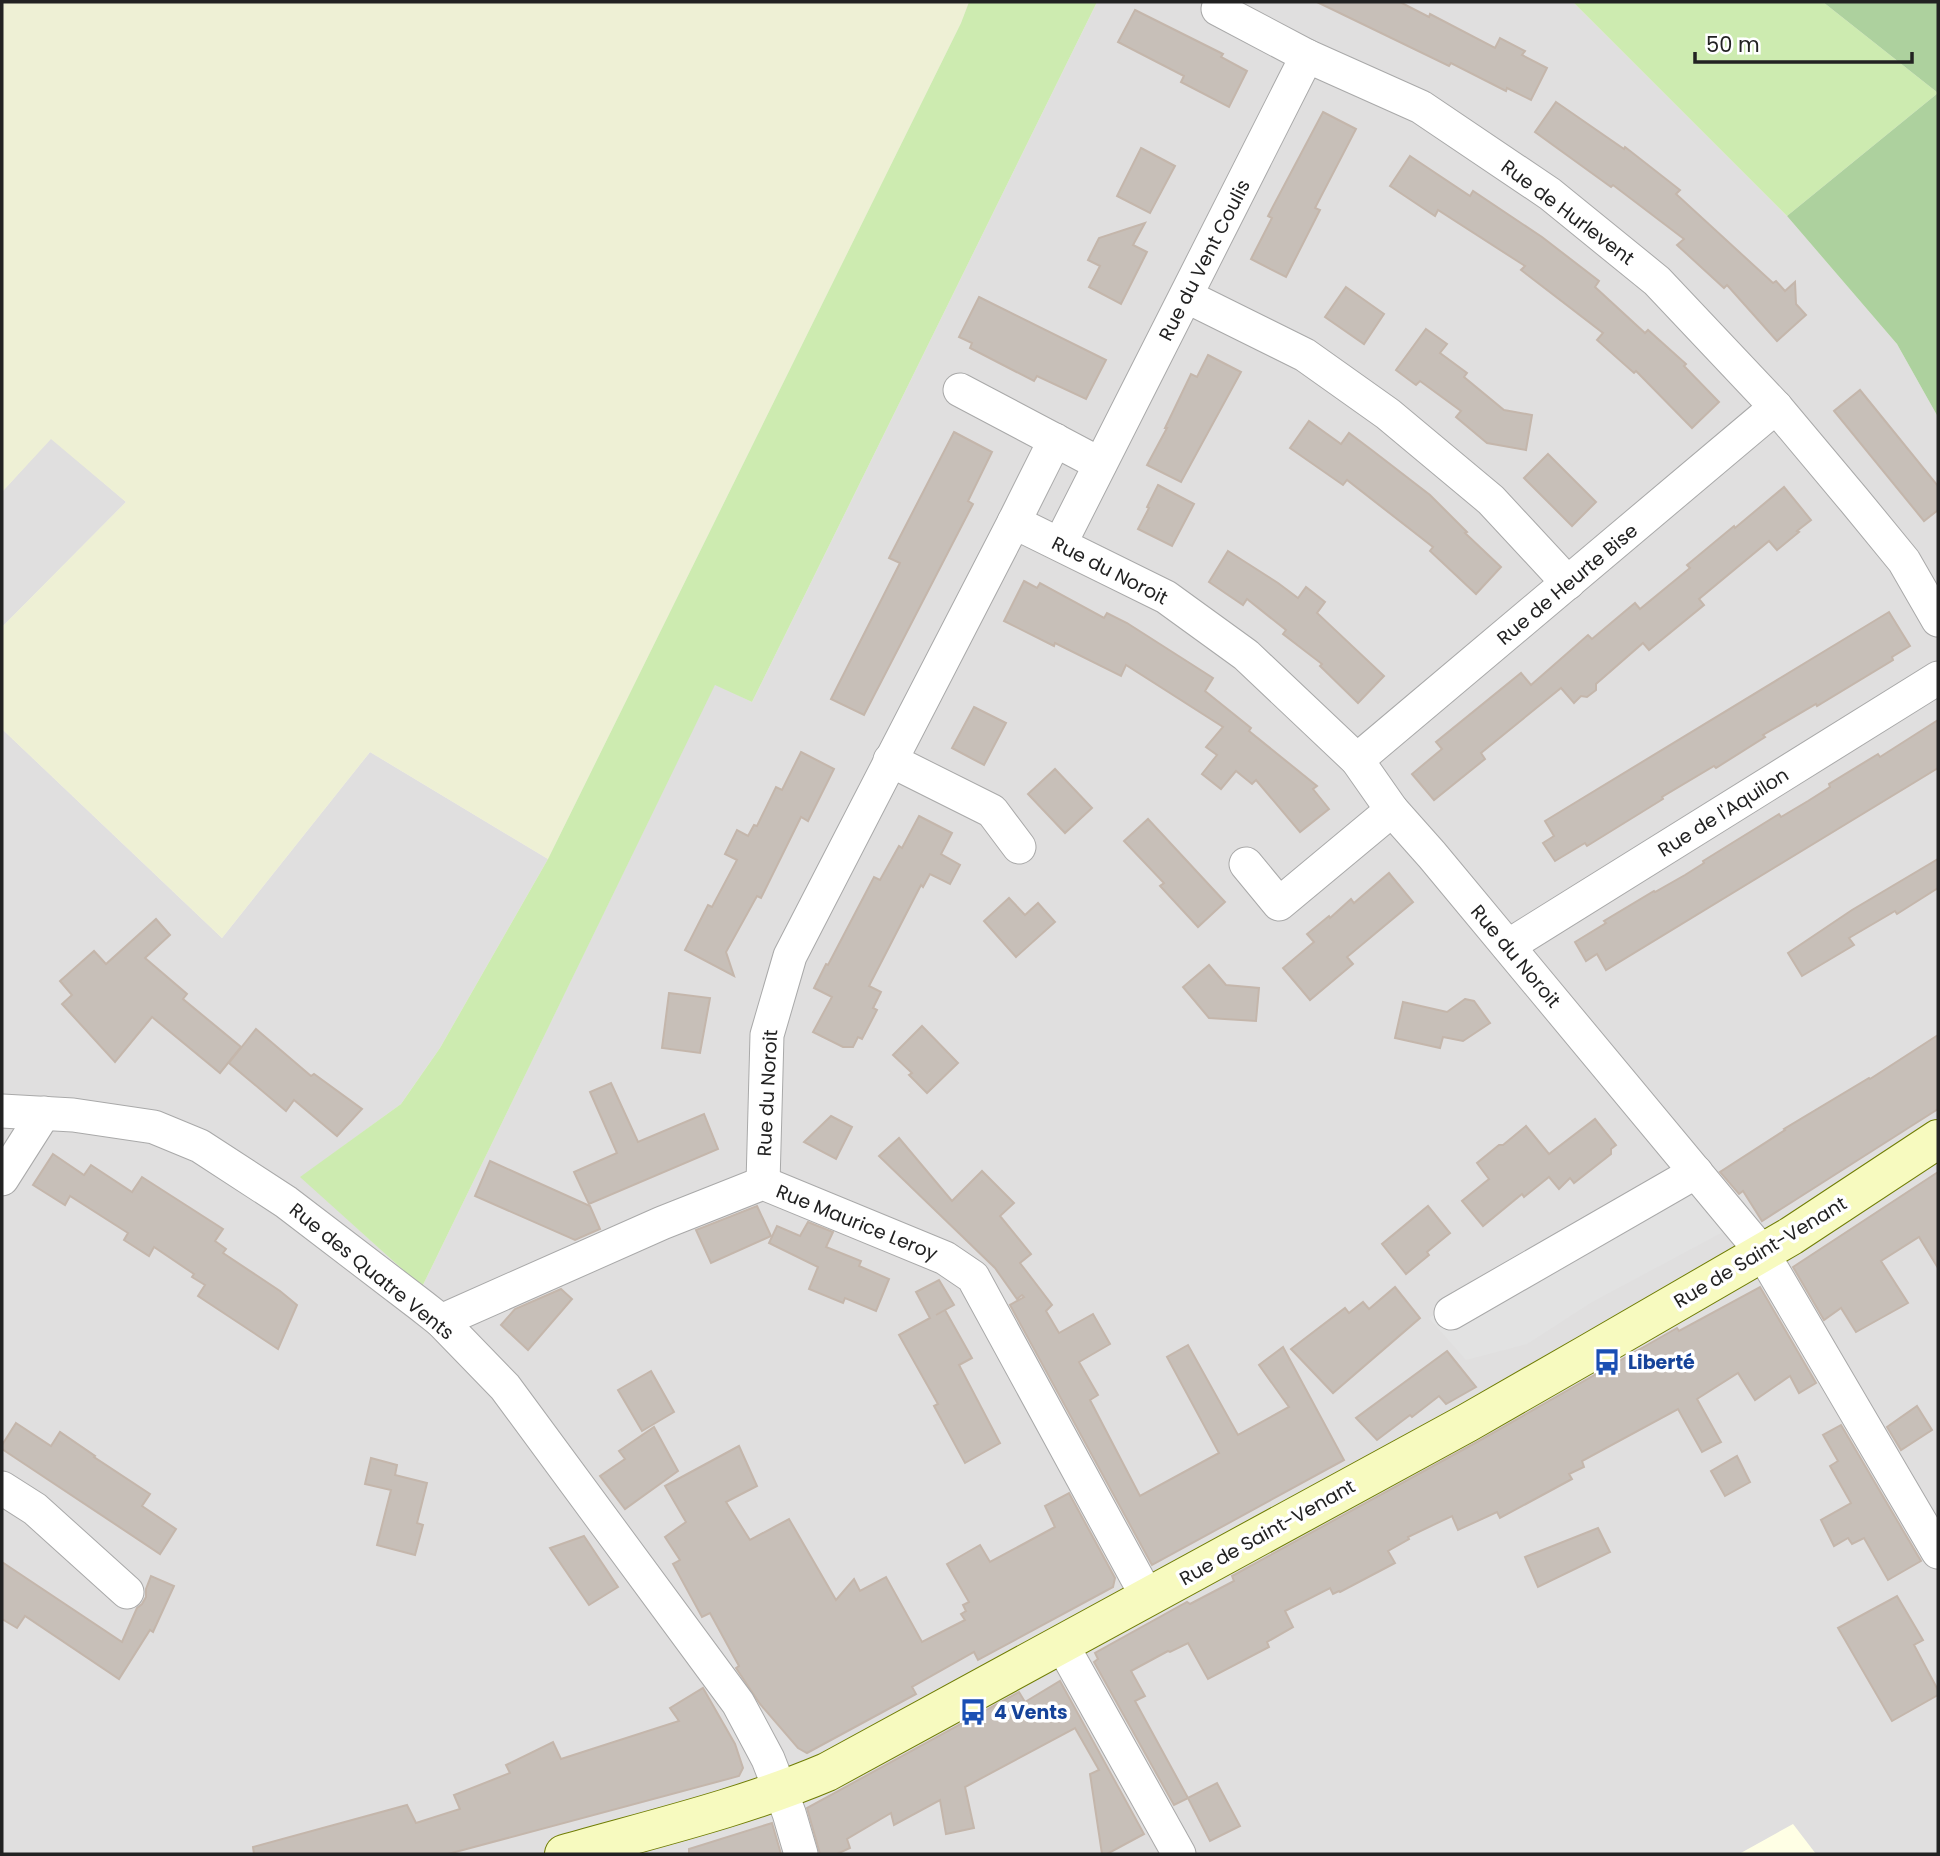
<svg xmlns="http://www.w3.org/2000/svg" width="1940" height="1856" viewBox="0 0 1940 1856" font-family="Poppins,sans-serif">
<rect width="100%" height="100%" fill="#f2efe9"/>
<g fill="#e0dfdf">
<path d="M1097 2H1573L1787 216 1897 344 1938 417V1854H2V729L222 938 370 752 548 859 440 1048 401 1104 301 1177 422 1287 715 684 752 702Z"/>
<path d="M51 438 126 502 2 627V492Z"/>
</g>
<path fill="#ffffe5" d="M1793 1824 1816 1854H1739Z"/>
<path fill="#eef0d5" d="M2 2H969L961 23 548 859 370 752 222 938 2 729V627L126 502 51 439 2 492Z"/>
<g fill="#cdebb0">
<path d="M969 2H1097L752 702 715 685 422 1287 300 1177 401 1104 440 1048 548 859 961 23Z"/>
<path d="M1573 2H1823L1938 93 1787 216Z"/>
</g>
<path fill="#add19e" d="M1823 2H1938V417L1897 344 1787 216 1938 93Z"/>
<path fill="#e2e2e2" d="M1675 1169 1723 1232 1592 1302 1527 1344 1466 1360 1429 1318Z"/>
<g fill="#c7bfb8" stroke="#c4b6ab" stroke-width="2">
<path d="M1317 2H1400L1429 17 1430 14 1495 48 1500 38 1525 51 1522 55 1547 68 1531 100 1507 88 1506 91 1451 63 1449 66Z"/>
<path d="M1135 10 1223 54 1221 57 1247 71 1229 107 1181 82 1184 76 1118 42Z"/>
<path d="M1556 102 1624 149 1625 147 1680 190 1676 194 1773 283 1776 281 1785 291 1795 282 1796 304 1806 315 1777 341 1727 285 1724 288 1677 245 1684 239 1613 185 1611 187 1535 132Z"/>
<path d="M1323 112 1356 129 1315 208 1320 210 1286 277 1251 259 1272 218 1268 216Z"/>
<path d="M1141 148 1175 166 1150 213 1117 196Z"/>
<path d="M1410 156 1470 196 1473 191 1542 237 1599 281 1595 287 1645 333 1648 330 1686 364 1684 366 1719 402 1692 428 1636 371 1634 373 1597 340 1603 333 1521 270 1525 266 1438 210 1435 216 1390 186Z"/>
<path d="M1145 223 1133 245 1147 252 1121 304 1089 287 1100 266 1088 260 1099 238Z"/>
<path d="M1346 287 1384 314 1364 344 1325 317Z"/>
<path d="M979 297 1106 360 1086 399 1037 376 1034 381 970 348 972 343 959 337Z"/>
<path d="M1426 329 1447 344 1440 353 1467 373 1464 377 1504 410 1532 415 1526 450 1487 443 1456 417 1461 411 1420 381 1416 385 1396 370Z"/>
<path d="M1208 355 1241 372 1181 482 1147 465 1167 428H1165L1191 374 1197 377Z"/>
<path d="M1860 390 1938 486V510L1924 521 1834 411Z"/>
<path d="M1309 421 1341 444 1349 433 1373 451 1430 495 1467 532 1465 533 1501 567 1476 594 1430 551 1433 547 1347 480 1343 485 1290 448Z"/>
<path d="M954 432 992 452 968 501 973 504 864 715 831 699 900 563 889 558Z"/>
<path d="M1548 454 1596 502 1572 526 1524 478Z"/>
<path d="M1158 485 1194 504 1172 546 1138 529 1149 508 1147 507Z"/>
<path d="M1784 487 1811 520 1797 531 1799 532 1777 550 1769 541 1699 599 1704 605 1649 650 1643 643 1596 684V690L1587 697 1581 696 1574 703 1561 688 1481 753 1485 759 1434 800 1412 774 1442 749 1436 742 1521 673 1531 685 1588 635 1592 639 1635 603 1640 609 1690 568 1687 565 1734 526 1735 528Z"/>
<path d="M1228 551 1278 583 1298 598 1306 587 1325 602 1317 613 1384 676 1358 703 1320 666 1322 664 1283 634 1286 630 1247 599 1243 605 1209 582Z"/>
<path d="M1024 581 1037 588 1040 583 1104 618 1107 613 1127 623 1213 678 1205 691 1251 728 1249 731 1317 786 1313 789 1329 809 1300 832 1256 780 1252 784 1236 771 1221 789 1202 774 1217 755 1206 747 1223 727 1126 665 1121 676 1055 643 1054 646 1004 621Z"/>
<path d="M1889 612 1910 646 1892 657 1893 660 1817 706 1816 704 1763 735 1765 737 1716 768 1714 766 1662 797 1663 799 1587 846 1585 843 1555 861 1543 843 1554 836 1545 821Z"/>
<path d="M974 707 1006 723 984 765 952 748Z"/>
<path d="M1938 720V768L1606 970 1597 954 1586 961 1575 942 1606 923 1604 921 1654 891 1655 892 1685 875 1704 863 1703 861 1779 814 1781 817 1808 801 1830 787 1829 784 1878 754 1880 757Z"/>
<path d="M801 752 834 769 808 821 801 817 761 898 757 896 726 952 734 976 685 950 708 905 712 907 737 860 725 854 737 830 748 836 754 825 757 826 776 787 782 790Z"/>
<path d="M1055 769 1092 808 1065 833 1028 794Z"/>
<path d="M919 816 952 833 941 854 960 865 950 884 930 874 923 887 921 885 869 986 881 992 873 1008 877 1010 862 1039 858 1037 853 1047H843L813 1032 832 997 814 988 826 964 828 965 874 877 880 880 899 846 902 848Z"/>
<path d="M1148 819 1225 902 1198 927 1160 886 1164 883 1124 841Z"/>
<path d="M1938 859V888L1897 914 1895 911 1849 938 1854 945 1802 976 1788 953 1852 910Z"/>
<path d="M1389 873 1413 902 1347 957 1353 964 1310 1000 1283 968 1314 942 1307 934 1329 916 1330 918 1351 899 1354 903Z"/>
<path d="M1009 898 1025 915 1038 903 1055 922 1016 957 984 921Z"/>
<path d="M156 919 170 935 145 958 187 994 183 999 241 1047 220 1073 152 1017 115 1062 62 1004 72 995 60 981 94 951 106 964Z"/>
<path d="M1209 965 1226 985 1259 988 1256 1021 1209 1018 1183 987Z"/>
<path d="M669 993 710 998 700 1053 662 1048Z"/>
<path d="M1465 999 1474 1001 1490 1023 1463 1041 1443 1037 1440 1048 1395 1038 1403 1002 1447 1012Z"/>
<path d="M922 1026 958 1063 927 1093 909 1075 912 1073 893 1055Z"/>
<path d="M256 1029 311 1076 314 1074 362 1109 337 1136 294 1100 286 1111 229 1063Z"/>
<path d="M1938 1035V1109L1762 1221 1743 1191 1739 1194 1720 1172 1785 1130 1784 1129 1869 1078 1870 1079Z"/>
<path d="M611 1083 638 1142 704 1114 718 1149 589 1204 574 1172 617 1153 590 1092Z"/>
<path d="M831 1116 852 1127 836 1159 804 1142Z"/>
<path d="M1595 1119 1616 1145 1611 1149V1154L1574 1183 1570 1178 1559 1189 1549 1177 1524 1197 1522 1194 1483 1226 1462 1201 1489 1179 1477 1163 1499 1145H1503L1526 1126 1549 1154Z"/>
<path d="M899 1138 952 1201 982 1171 1014 1203 1000 1216 1031 1254 1020 1263 1052 1305 1046 1311 1059 1333 1093 1314 1110 1344 1079 1362 1098 1395 1090 1400 1140 1496 1219 1453 1167 1357 1188 1345 1238 1435 1289 1407 1259 1365 1283 1347 1344 1460 1152 1565 1010 1305 1024 1297 1022 1295 1017 1299 995 1268 879 1156Z"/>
<path d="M53 1154 84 1175 91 1165 132 1192 142 1177 223 1229 215 1241 226 1249 223 1253 280 1291 297 1305 278 1349 198 1296 205 1285 192 1277 194 1274 154 1247 149 1256 124 1240 128 1233 70 1196 65 1205 33 1185Z"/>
<path d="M490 1161 590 1206 600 1229 575 1240 475 1196Z"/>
<path d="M1938 1172V1268L1919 1237 1881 1261 1908 1303 1856 1332 1841 1308 1824 1320 1793 1267Z"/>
<path d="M757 1206 771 1236 711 1263 696 1230Z"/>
<path d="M1428 1206 1450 1233 1427 1252 1429 1255 1406 1274 1382 1244Z"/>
<path d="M808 1222 833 1232 826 1247 861 1261 859 1266 889 1279 876 1311 845 1298 843 1303 809 1289 818 1267 769 1243 777 1226 800 1236Z"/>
<path d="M939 1280 954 1305 936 1315 945 1310 972 1358 959 1365 1000 1443 965 1463 934 1406 938 1404 899 1335 930 1318 916 1292Z"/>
<path d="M1395 1287 1420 1318 1333 1393 1291 1349 1345 1308 1349 1313 1363 1302 1369 1309Z"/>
<path d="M1760 1287 1816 1383 1799 1393 1790 1376 1755 1400 1738 1373 1697 1399 1721 1442 1702 1452 1678 1409 1582 1461 1584 1467 1569 1474 1572 1479 1500 1518 1497 1512 1458 1530 1452 1516 1408 1537 1409 1539 1388 1551 1395 1563 1340 1592 1339 1591 1333 1594 1330 1588 1285 1611 1293 1627 1267 1642 1269 1647 1208 1679 1188 1643 1170 1652 1168 1651 1131 1671 1145 1696 1135 1701 1188 1798 1217 1783 1240 1826 1210 1841 1188 1798 1174 1805 1094 1662 1098 1659 1095 1653 1187 1602 1190 1604 1234 1581 1232 1576 1477 1442 1677 1328 1679 1331Z"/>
<path d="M561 1289 572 1299 528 1350 501 1325 515 1309Z"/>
<path d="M1447 1351 1476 1387 1446 1404 1439 1396 1412 1417 1410 1415 1377 1440 1356 1418Z"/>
<path d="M651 1371 674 1412 642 1431 618 1390Z"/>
<path d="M1917 1406 1932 1430 1901 1450 1887 1427Z"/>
<path d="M16 1423 51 1446 60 1432 95 1456 94 1457 150 1494 142 1506 176 1529 160 1554 2 1449V1445Z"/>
<path d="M1841 1425 1921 1561 1888 1580 1864 1538 1852 1544 1848 1538 1834 1546 1821 1520 1851 1503 1830 1466 1838 1461 1823 1435Z"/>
<path d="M654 1427 678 1471 625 1509 600 1476 625 1459 619 1451Z"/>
<path d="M739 1446 757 1486 726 1502 750 1540 789 1519 836 1600 854 1579 860 1591 886 1577 922 1642 965 1620 961 1614 966 1611 963 1605 969 1602 947 1564 980 1545 990 1562 1055 1527 1045 1506 1069 1493 1115 1578 1113 1587 978 1660 974 1652 912 1687 916 1694 807 1753 798 1748 760 1704 736 1668 739 1666 710 1613 702 1617 673 1564 680 1560 665 1537 686 1522 665 1486Z"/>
<path d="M1737 1456 1750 1482 1725 1496 1711 1471Z"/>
<path d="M371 1458 397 1465 395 1475 427 1483 417 1523 423 1525 415 1555 377 1545 391 1490 365 1484Z"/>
<path d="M1598 1528 1610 1552 1538 1587 1525 1557Z"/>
<path d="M584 1536 618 1587 589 1605 550 1548Z"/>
<path d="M2 1562 122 1642 137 1608 142 1604 146 1597V1589L151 1576 174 1586 153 1632 150 1630 119 1679 25 1616 17 1628 2 1619Z"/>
<path d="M1897 1596 1923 1640 1914 1645 1938 1690V1695L1892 1721 1838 1628Z"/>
<path d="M1060 1681 1144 1834 1107 1854H1102L1090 1774 1099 1770 1075 1728 965 1787 974 1828 946 1834 940 1800 894 1825 891 1813 847 1839 850 1848 837 1854H820L807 1808 1019 1692 1025 1702Z"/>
<path d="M703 1688 735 1744 743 1768 739 1776 448 1854H254L253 1847 407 1805 416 1823 460 1809 454 1795 510 1773 506 1765 553 1742 561 1759 679 1721 670 1708Z"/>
<path d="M772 1823 781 1854H689V1849Z"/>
</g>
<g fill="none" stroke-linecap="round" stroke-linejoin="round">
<defs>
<g id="minor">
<path d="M1218 9 1307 56 1421 107 1550 194 1657 281 1776 407 1854 500 1904 561 1938 620"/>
<path d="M1186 296 1305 355 1388 414 1491 500 1568 583"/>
<path d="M960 390 1100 464"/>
<path d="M1014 522 1055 440"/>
<path d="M1060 544 1307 56"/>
<path d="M890 760 992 811 1019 847"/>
<path d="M1357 760 1776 407"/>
<path d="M1246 864 1279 904 1392 810"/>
<path d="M1508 946 1938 678"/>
<path d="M2 1111 73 1115 154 1127 200 1146 286 1202 422 1306 441 1321 505 1387 738 1703 768 1759 789 1813 801 1854"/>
<path d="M2 1179 44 1113"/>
<path d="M763 1183 767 1035 790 956 1014 522 1166 597 1246 655 1357 760 1392 810 1432 855 1762 1252 1938 1552"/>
<path d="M1451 1313 1696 1172"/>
<path d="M441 1321 662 1223 763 1183 945 1258 973 1277 1148 1598"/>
<path d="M2 1488 35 1509 127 1592"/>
<path d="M1061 1643 1179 1854"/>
</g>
<path id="secondary" d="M564 1854C652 1829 742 1808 827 1772L1467 1423 1589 1353 1791 1236 1938 1139"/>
</defs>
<use href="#minor" stroke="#a9a9a9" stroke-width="35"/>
<use href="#secondary" stroke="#707d05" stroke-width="40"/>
<use href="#minor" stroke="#fff" stroke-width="33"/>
<use href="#secondary" stroke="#f7fabf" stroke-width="38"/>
</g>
<defs>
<symbol id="bus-bare" viewBox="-9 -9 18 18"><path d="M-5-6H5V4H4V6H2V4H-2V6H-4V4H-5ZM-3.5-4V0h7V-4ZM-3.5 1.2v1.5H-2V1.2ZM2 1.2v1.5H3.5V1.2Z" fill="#1a4fb4" stroke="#fff" stroke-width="2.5" paint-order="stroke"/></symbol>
</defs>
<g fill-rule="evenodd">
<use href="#bus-bare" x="1588" y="1343" width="38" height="38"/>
<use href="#bus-bare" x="954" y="1693" width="38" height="38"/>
</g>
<g text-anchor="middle" stroke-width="7" stroke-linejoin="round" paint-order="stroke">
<g font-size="19" fill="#222" stroke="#fff">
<text transform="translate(1568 212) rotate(37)" y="7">Rue de Hurlevent</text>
<text transform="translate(1204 260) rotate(-63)" y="7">Rue du Vent Coulis</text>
<text transform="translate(1110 570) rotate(27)" y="7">Rue du Noroit</text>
<text transform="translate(1567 584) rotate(-40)" y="7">Rue de Heurte Bise</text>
<text transform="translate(1723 812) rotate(-32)" y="7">Rue de l'Aquilon</text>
<text transform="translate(1516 956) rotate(50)" y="7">Rue du Noroit</text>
<text transform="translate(767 1093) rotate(-87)" y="7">Rue du Noroit</text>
<text transform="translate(857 1222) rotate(22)" y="7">Rue Maurice Leroy</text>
<text transform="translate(1760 1252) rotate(-31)" y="7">Rue de Saint-Venant</text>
<text transform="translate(372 1271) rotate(39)" y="7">Rue des Quatre Vents</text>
<text transform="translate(1267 1532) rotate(-29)" y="7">Rue de Saint-Venant</text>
</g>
<g font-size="19" font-weight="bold" fill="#164399" stroke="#fff" text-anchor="start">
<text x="1628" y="1369">Liberté</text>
<text x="994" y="1719">4 Vents</text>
</g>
</g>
<rect width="1940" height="1856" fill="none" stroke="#222222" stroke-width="7"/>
<path d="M1695 52v10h217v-10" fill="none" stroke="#222222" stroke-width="3.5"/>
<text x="1706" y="52" font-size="21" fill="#222222" stroke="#ffffff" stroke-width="5" paint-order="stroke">50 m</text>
</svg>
